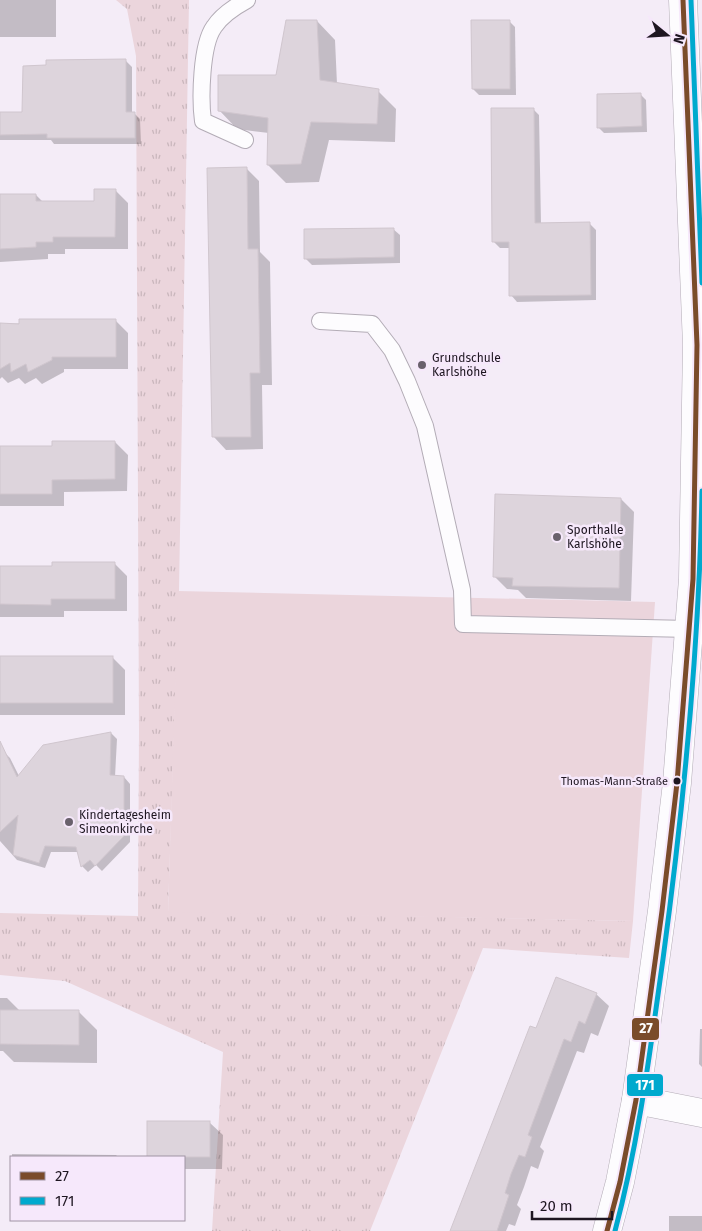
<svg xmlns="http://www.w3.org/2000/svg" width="702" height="1231" viewBox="0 0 702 1231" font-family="'Fira Sans',sans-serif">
<defs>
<pattern id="park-tufts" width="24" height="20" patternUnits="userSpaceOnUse" patternTransform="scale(1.25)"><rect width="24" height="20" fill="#ebd5dc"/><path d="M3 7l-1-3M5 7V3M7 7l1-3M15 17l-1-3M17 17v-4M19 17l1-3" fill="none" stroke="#c9b6bc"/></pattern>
</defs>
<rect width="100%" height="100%" fill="#f4ecf7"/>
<path fill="url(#park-tufts)" d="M116 0H189L179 591 168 911 633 921 629 958 483 948 370 1231H212L223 1052 65 981 0 975V913L138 916 139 731 136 56 127 9Z"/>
<path fill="#ebd5dc" d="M178 591 655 602 633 921 168 912Z"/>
<g fill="#0003">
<rect x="0" y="0" width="56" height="37"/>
<path d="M317 21 335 40 337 84 378 91 396 109 395 142 329 140 319 182 286 183 268 165 269 133 237 129 219 110 277 77Z"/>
<path d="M509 21 515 27 516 95H479L473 89Z"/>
<path d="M126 61 132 67V113H134L140 119 141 144H54L51 140H0V114L24 113Z"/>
<path d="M640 94 646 100 647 132 604 133 598 127Z"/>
<path d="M533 109 539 115 541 224 589 223 596 230V300L517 302 511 295 510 248H500L494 242Z"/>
<path d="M246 168 259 181 260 252 270 262 272 385H262L263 449 226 450 214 437Z"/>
<path d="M116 191 128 203V249H65V254H48V259L0 262V195H36L43 202H96Z"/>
<path d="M393 229 400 235V263L312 265 306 259Z"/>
<path d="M116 321 128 333V369H64V372L42 384 36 378 25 384 19 378 8 383 2 377 0 379V324Z"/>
<path d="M115 442 128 455 127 491 64 492V506H0V447H53Z"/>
<path d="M621 499 634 512 631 601 526 598 518 590 507 589 494 576Z"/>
<path d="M114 563 127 576V611H64V617H0V567H53Z"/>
<path d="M0 657 113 658 125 670V715H0Z"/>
<path d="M111 733 117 739 115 777H124L130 784V842L102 871 96 865 88 872 82 866 79 852H51L45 868 17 860 0 841V753L4 752 10 758 19 776Z"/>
<path d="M596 994 609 1006 598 1036 591 1033 584 1053 577 1051 540 1147 544 1151 538 1169 531 1166 524 1187 517 1205 521 1209 515 1226 509 1224 506 1231H452L537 1030Z"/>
<path d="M0 998H7L20 1011 79 1012 97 1030V1063L14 1062 3 1051H0Z"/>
<path d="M700 1029H702V1067L699 1064Z"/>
<path d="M210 1123 223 1135 222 1169H184V1157H148Z"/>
<path d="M12 1154 116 1155 118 1157H12Z"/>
<rect x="669" y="1216" width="33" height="15"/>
</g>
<g fill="#ddd4dc" stroke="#d0c6ce">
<path d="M286 20H317L320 80 379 89 377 124 311 122 301 164 267 165 268 118 218 111V75H276Z"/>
<path d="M471 20H510V89H472Z"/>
<path d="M126 59V112H135V138H47V134L0 135V112H22L23 66 46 65V60Z"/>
<path d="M641 93 642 126 597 128V94Z"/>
<path d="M491 108H534L535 223 590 222 591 295 509 296V242H492Z"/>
<path d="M247 167 248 249H258L260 373H250L251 437H212L207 168Z"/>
<path d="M94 189H116L115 237H53V242H36V247L0 249V194H36V201H94Z"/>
<path d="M394 228V257L304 259V229Z"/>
<path d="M19 319H116V357H52V360L28 372 26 364 11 372 10 363 0 369V323L19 324Z"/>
<path d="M52 441H115V479L52 480V494H0V446H52Z"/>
<path d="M495 494 621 498 619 588 512 586 513 578 493 577Z"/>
<path d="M52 562H115V599H51V605L0 604V566H52Z"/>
<rect x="0" y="656" width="113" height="47"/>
<path d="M111 732 110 775 124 776V836L95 866 90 860 81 867 76 847 45 846 39 863 13 855 18 815 0 832V741L17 777 43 745Z"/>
<path d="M556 977 597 993 585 1024 579 1021 571 1042 564 1039 528 1135 532 1137 525 1157 519 1155 511 1174 505 1193 509 1195 497 1231H450L530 1026 536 1028Z"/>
<path d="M0 1010H79V1045L0 1044Z"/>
<rect x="147" y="1121" width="63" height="36"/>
</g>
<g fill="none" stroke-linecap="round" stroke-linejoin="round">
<defs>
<g id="lane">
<path d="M245 140 203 121C200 99 201 45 214 27 221 16 236 6 247 0"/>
<path d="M320 321 372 324 392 350 407 381 425 426 462 590 463 624 690 629"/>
</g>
<g id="street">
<path d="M636 1100 702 1113"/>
<path d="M607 1231 620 1182 636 1100 662 911 677 783 693 579 697 345 683 0"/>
</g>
</defs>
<use href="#lane" stroke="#b3acb6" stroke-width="18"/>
<use href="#street" stroke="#b3acb6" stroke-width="29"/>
<use href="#lane" stroke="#fdfcfe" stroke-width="16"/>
<use href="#street" stroke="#fdfcfe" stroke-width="28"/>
<defs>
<path id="bus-1" d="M607 1231 620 1182 636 1100 662 911 677 783 693 579 697 345 683 0"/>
<g id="bus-2">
<path d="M691 0 702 283"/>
<path d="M615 1231C639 1141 650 1051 663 959 684 804 699 648 702 491"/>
</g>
</defs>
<use href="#bus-1" stroke="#f6e8fb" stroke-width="9"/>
<use href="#bus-2" stroke="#f6e8fb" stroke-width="9"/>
<use href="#bus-1" stroke="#7a4b2a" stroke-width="5"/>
<use href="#bus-2" stroke="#00a9ce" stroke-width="5"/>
</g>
<g fill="#69616c" stroke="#f6e8fb" stroke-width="2">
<circle cx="422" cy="365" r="5"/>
<circle cx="557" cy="537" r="5"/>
<circle cx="69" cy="822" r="5"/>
</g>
<circle fill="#1e1621" stroke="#f6e8fb" stroke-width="2" cx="677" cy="781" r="4.5"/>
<g text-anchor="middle" stroke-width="5" stroke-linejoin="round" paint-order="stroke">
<g font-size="11" fill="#1e1621" stroke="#f6e8fb" text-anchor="end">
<text x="668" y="785">Thomas-Mann-Straße</text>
</g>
<g font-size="12" fill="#1e1621" stroke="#f6e8fb" text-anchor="start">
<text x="432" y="362">Grundschule<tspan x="432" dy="14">Karlshöhe</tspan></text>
<text x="567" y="534">Sporthalle<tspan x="567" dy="14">Karlshöhe</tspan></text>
<text x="79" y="819">Kindertagesheim<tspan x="79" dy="14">Simeonkirche</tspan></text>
</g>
</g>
<g stroke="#f6e8fb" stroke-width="2">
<rect x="631" y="1017" width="29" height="24" rx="5" fill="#7a4b2a"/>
<rect x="626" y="1073" width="38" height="24" rx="5" fill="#00a9ce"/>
</g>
<g font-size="14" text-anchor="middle" font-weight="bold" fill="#fff">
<text x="646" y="1033">27</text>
<text x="645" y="1090">171</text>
</g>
<rect x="10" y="1156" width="175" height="65" fill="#f6e8fb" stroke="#a094a4"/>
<rect x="20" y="1172" width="25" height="8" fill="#7a4b2a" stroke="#a094a4"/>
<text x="55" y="1181" font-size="15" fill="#1e1621">27</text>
<rect x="20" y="1197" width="25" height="8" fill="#00a9ce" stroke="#a094a4"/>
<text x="55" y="1206" font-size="15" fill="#1e1621">171</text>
<g transform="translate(667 35) rotate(108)" stroke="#f6e8fb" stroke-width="4" paint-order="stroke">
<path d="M0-4L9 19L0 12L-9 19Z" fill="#1e1621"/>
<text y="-8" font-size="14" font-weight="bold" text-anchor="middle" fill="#1e1621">N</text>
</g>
<path d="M532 1211v8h80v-8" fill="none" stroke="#1e1621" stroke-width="2.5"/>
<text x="540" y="1211" font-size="15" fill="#1e1621" stroke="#f6e8fb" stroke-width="4" paint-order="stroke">20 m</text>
</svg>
